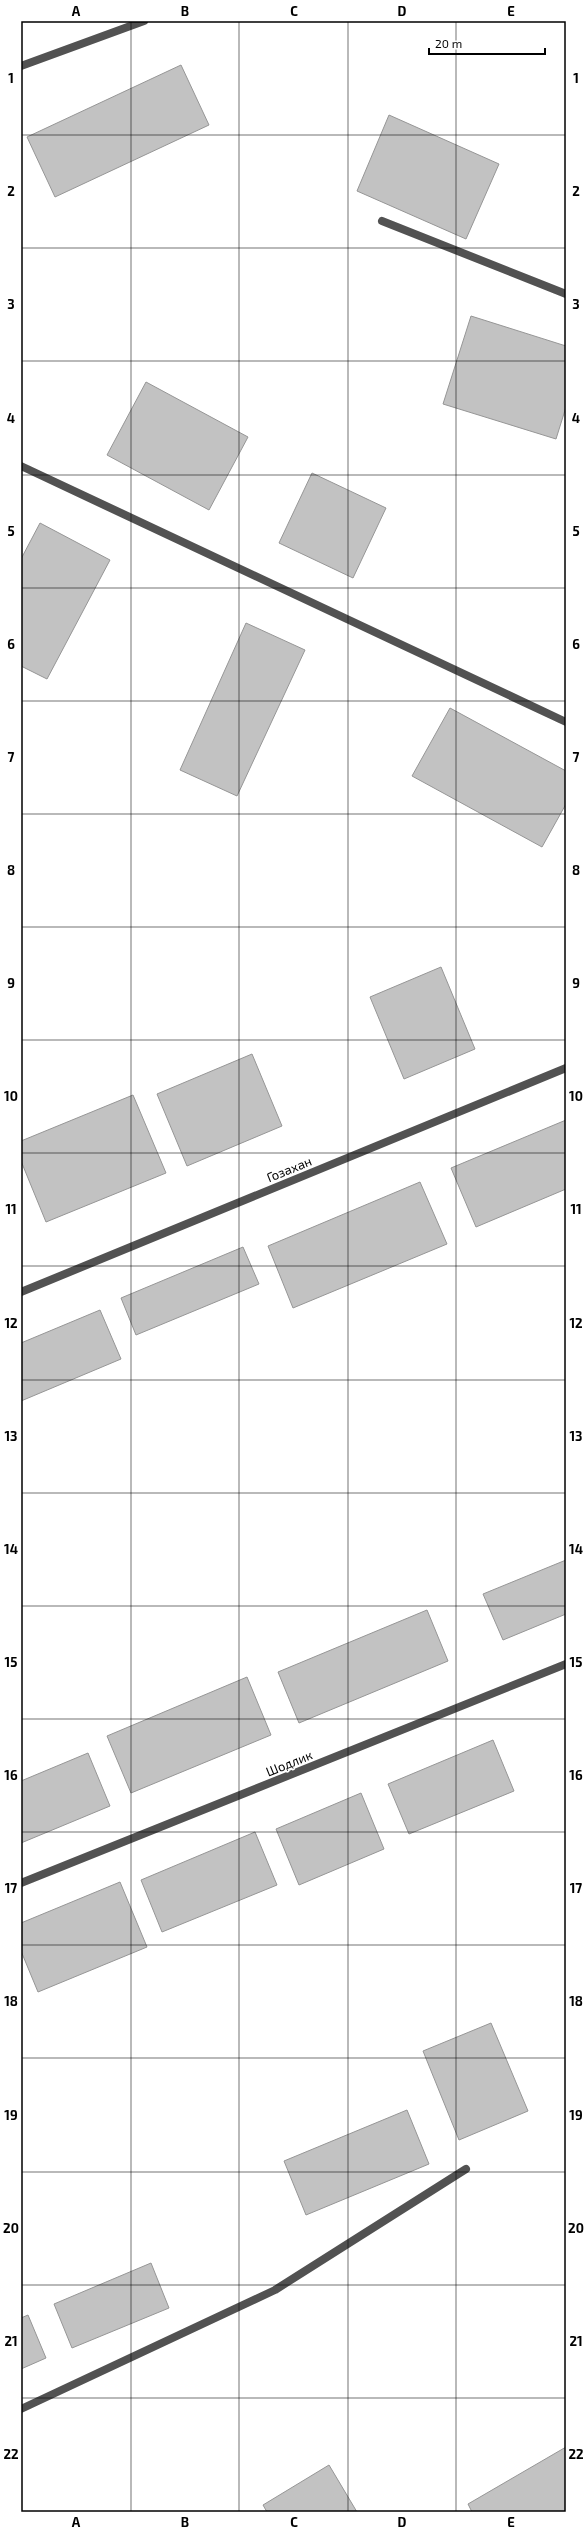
<svg xmlns="http://www.w3.org/2000/svg" width="587" height="2533" viewBox="0 0 587 2533" font-family="'Exo 2',sans-serif">
<rect width="100%" height="100%" fill="#fff"/>
<g fill="#c2c2c2" stroke="#969696">
<path d="M181 65 209 125 55 197 27 137Z"/>
<path d="M389 115 499 164 466 239 357 191Z"/>
<path d="M471 316 566 346V407L556 439 443 404Z"/>
<path d="M146 382 248 437 209 510 107 455Z"/>
<path d="M312 473 386 508 353 578 279 543Z"/>
<path d="M40 523 110 560 47 679 21 666V559Z"/>
<path d="M246 623 305 650 237 796 180 770Z"/>
<path d="M450 708 566 771V804L542 847 412 776Z"/>
<path d="M441 967 475 1049 404 1079 370 997Z"/>
<path d="M252 1054 282 1126 187 1166 157 1094Z"/>
<path d="M133 1095 166 1173 46 1222 21 1161V1141Z"/>
<path d="M566 1120V1189L476 1227 451 1168Z"/>
<path d="M420 1182 447 1244 293 1308 268 1246Z"/>
<path d="M243 1247 259 1284 136 1335 121 1298Z"/>
<path d="M100 1310 121 1359 21 1401V1343Z"/>
<path d="M566 1560V1614L503 1640 483 1594Z"/>
<path d="M427 1610 448 1661 299 1723 278 1672Z"/>
<path d="M247 1677 271 1735 131 1793 107 1736Z"/>
<path d="M493 1740 514 1791 409 1834 388 1784Z"/>
<path d="M88 1753 110 1806 21 1843V1781Z"/>
<path d="M361 1793 384 1849 299 1885 276 1829Z"/>
<path d="M255 1832 277 1885 162 1932 141 1880Z"/>
<path d="M120 1882 147 1947 38 1992 21 1951V1923Z"/>
<path d="M491 2023 528 2111 459 2140 423 2051Z"/>
<path d="M407 2110 429 2164 306 2215 284 2161Z"/>
<path d="M151 2263 169 2308 72 2348 54 2304Z"/>
<path d="M28 2315 46 2358 21 2369V2318Z"/>
<path d="M566 2447V2512H472L468 2504Z"/>
<path d="M329 2465 357 2512H267L263 2505Z"/>
</g>
<g fill="none" stroke-linecap="round" stroke-linejoin="round">
<g stroke="#525252" stroke-width="8">
<path d="M21 66 144 21"/>
<path d="M382 221 566 294"/>
<path d="M21 466 566 722"/>
<path d="M21 1292 566 1068"/>
<path d="M21 1883 566 1664"/>
<path d="M21 2409 275 2290 466 2169"/>
</g>
</g>
<path fill="none" stroke="#000" stroke-width="1" stroke-opacity="0.55" d="M131 21V2512M239 21V2512M348 21V2512M456 21V2512M21 135H566M21 248H566M21 361H566M21 475H566M21 588H566M21 701H566M21 814H566M21 927H566M21 1040H566M21 1153H566M21 1266H566M21 1380H566M21 1493H566M21 1606H566M21 1719H566M21 1832H566M21 1945H566M21 2058H566M21 2172H566M21 2285H566M21 2398H566"/>
<g text-anchor="middle" stroke-width="3" stroke-linejoin="round" paint-order="stroke">
<g font-size="13" fill="#000" stroke="#fff">
<text transform="translate(289 1169) rotate(-22)" y="5">Гозахан</text>
<text transform="translate(289 1763) rotate(-22)" y="5">Шодлик</text>
</g>
</g>
<rect width="587" height="2533" fill="none" stroke="#ffffff" stroke-width="44"/>
<path d="M429 48v6h116v-6" fill="none" stroke="#000000" stroke-width="2"/>
<text x="435" y="48" font-size="12" fill="#000000" stroke="#ffffff" stroke-width="3" paint-order="stroke">20 m</text>
<rect x="22" y="22" width="543" height="2489" fill="none" stroke="#000" stroke-width="1.5"/>
<g font-size="13" text-anchor="middle" font-weight="bold" fill="#000">
<text x="76" y="16">A</text>
<text x="185" y="16">B</text>
<text x="294" y="16">C</text>
<text x="402" y="16">D</text>
<text x="511" y="16">E</text>
<text x="11" y="83">1</text>
<text x="576" y="83">1</text>
<text x="11" y="196">2</text>
<text x="576" y="196">2</text>
<text x="11" y="309">3</text>
<text x="576" y="309">3</text>
<text x="11" y="423">4</text>
<text x="576" y="423">4</text>
<text x="11" y="536">5</text>
<text x="576" y="536">5</text>
<text x="11" y="649">6</text>
<text x="576" y="649">6</text>
<text x="11" y="762">7</text>
<text x="576" y="762">7</text>
<text x="11" y="875">8</text>
<text x="576" y="875">8</text>
<text x="11" y="988">9</text>
<text x="576" y="988">9</text>
<text x="11" y="1101">10</text>
<text x="576" y="1101">10</text>
<text x="11" y="1214">11</text>
<text x="576" y="1214">11</text>
<text x="11" y="1328">12</text>
<text x="576" y="1328">12</text>
<text x="11" y="1441">13</text>
<text x="576" y="1441">13</text>
<text x="11" y="1554">14</text>
<text x="576" y="1554">14</text>
<text x="11" y="1667">15</text>
<text x="576" y="1667">15</text>
<text x="11" y="1780">16</text>
<text x="576" y="1780">16</text>
<text x="11" y="1893">17</text>
<text x="576" y="1893">17</text>
<text x="11" y="2006">18</text>
<text x="576" y="2006">18</text>
<text x="11" y="2120">19</text>
<text x="576" y="2120">19</text>
<text x="11" y="2233">20</text>
<text x="576" y="2233">20</text>
<text x="11" y="2346">21</text>
<text x="576" y="2346">21</text>
<text x="11" y="2459">22</text>
<text x="576" y="2459">22</text>
<text x="76" y="2527">A</text>
<text x="185" y="2527">B</text>
<text x="294" y="2527">C</text>
<text x="402" y="2527">D</text>
<text x="511" y="2527">E</text>
</g>
</svg>
